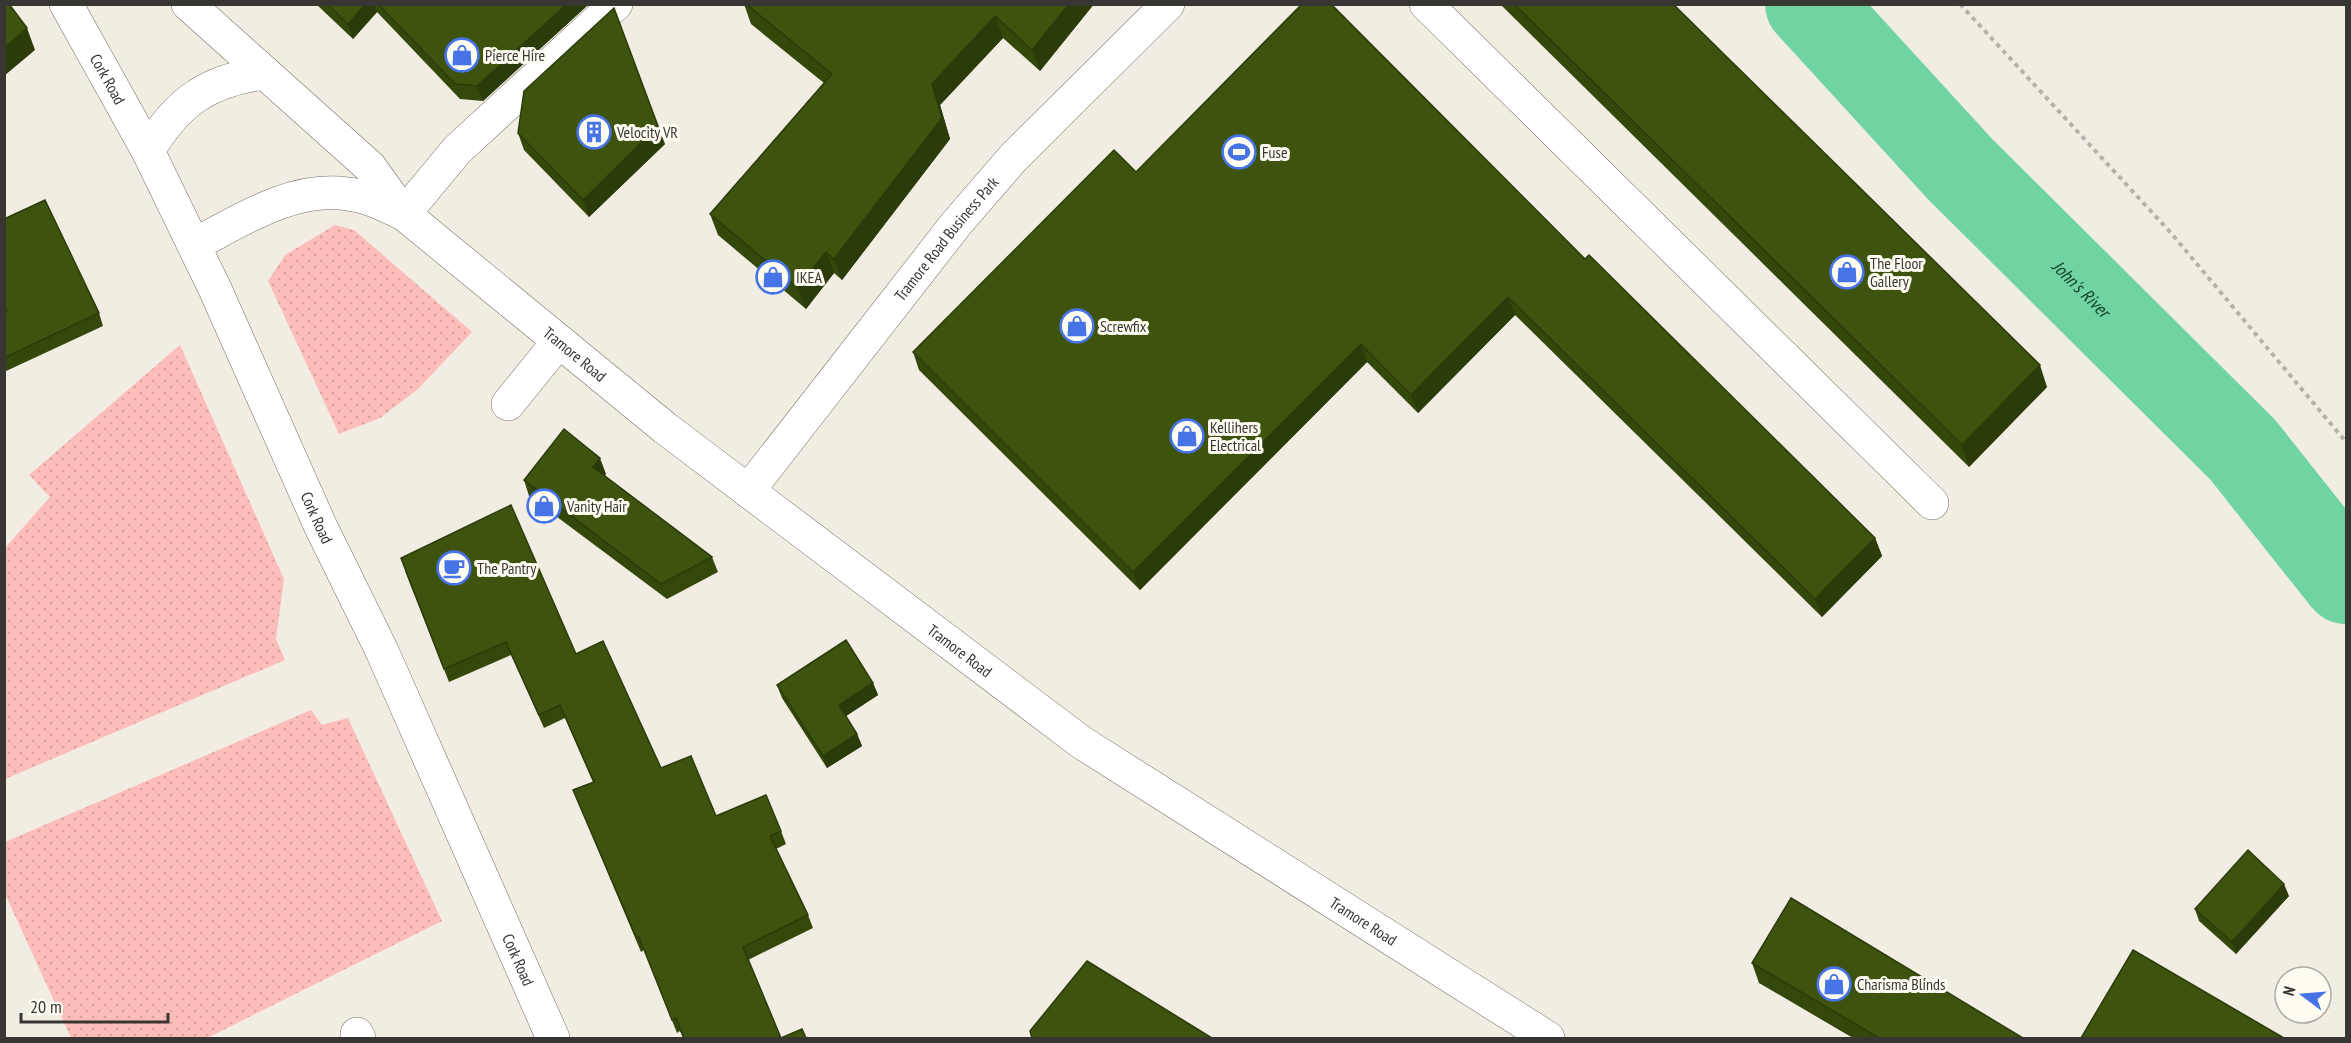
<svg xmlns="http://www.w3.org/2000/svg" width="2351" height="1043" viewBox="0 0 2351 1043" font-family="'PT Sans Narrow',sans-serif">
<defs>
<pattern id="grass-dots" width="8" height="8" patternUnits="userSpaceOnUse" patternTransform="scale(1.5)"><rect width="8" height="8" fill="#fdbdba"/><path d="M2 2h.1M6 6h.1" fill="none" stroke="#daa3a0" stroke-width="1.8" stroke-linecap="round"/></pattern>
</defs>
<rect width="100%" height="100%" fill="#f1ede3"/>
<g fill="url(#grass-dots)">
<path d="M335 225 354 230 472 332 418 389 380 418 339 434 268 281 285 255Z"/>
<path d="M180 345 284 579 276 639 285 660 5 779V548L50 497 29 475Z"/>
<path d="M311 710 322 725 348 718 442 921 207 1038H71L5 894V842Z"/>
</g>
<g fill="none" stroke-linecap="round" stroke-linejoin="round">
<path stroke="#6fd4a2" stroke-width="88" id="s1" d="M1809 4 1960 169 2243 450 2346 580"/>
<defs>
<g id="minor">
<path d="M1426 4 1932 503"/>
<path d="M404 214 457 150 616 4"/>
<path d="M508 404 559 341"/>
<path id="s2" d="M748 491 956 224 1013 158 1168 4"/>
<path d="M357 1034 359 1038"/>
</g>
<g id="major">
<path id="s3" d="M66 4 148 151 215 289 320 525 382 651 553 1038"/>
<path d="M188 4 370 167 403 213"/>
<path d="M148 151C177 102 208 80 265 73"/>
<path id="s4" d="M194 245C241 220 292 186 348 194 368 196 386 206 404 214L665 428 1081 742 1548 1038"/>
</g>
</defs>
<use href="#minor" stroke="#726f66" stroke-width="34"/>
<use href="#major" stroke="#726f66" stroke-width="34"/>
<path stroke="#b6b2aa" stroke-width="4" stroke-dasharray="4.5 4.5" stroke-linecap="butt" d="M1960 4 2171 233 2346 442"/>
<use href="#minor" stroke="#fff" stroke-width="33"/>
<use href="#major" stroke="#fff" stroke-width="33"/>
</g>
<g fill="#35480c">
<path d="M316 4H589L483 101 460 99 377 12 353 39Z"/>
<path d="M744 4H1094L1040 71 1003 38 940 105 950 139 842 280 834 273 806 309 718 235 710 214 824 83 751 24Z"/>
<path d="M1500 4H1673L2047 387 1969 467Z"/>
<path d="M518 133 665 144 589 217 524 150Z"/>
<path d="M1136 172 1585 259 1875 538 1882 556 1822 617 1515 315 1418 413 1367 362 1140 590 919 370 913 352Z"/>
<path d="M4 219 99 313 103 326 4 372V313L6 312 4 309Z"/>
<path d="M606 474 604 476 712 557 718 572 667 599 529 496 524 480Z"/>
<path d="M405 571 576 654 661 768 716 816 781 831 786 844 776 849 808 915 813 928 748 960 781 1038H806H683L680 1031 677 1033 644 950 641 952 573 790 593 782 565 718 544 728 511 655 449 682Z"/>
<path d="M873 683 878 695 846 716 857 734 862 746 827 768 782 698 777 685Z"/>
<path d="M2289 896 2236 954 2199 921 2195 909Z"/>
<path d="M1752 963 2023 1038H1853L1759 983Z"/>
</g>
<g fill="#2b3b0a">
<path d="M366 4H374L377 12 353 39 348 24Z"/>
<path d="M567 4H589L483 101 477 86Z"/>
<path d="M1069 4H1094L1040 71 1032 50Z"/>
<path d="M995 16 1003 38 940 105 950 139 842 280 834 259 932 84Z"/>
<path d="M27 28 35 50 4 76V48Z"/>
<path d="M658 126 665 144 589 217 583 200Z"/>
<path d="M826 252 834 273 806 309 798 288Z"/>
<path d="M1508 297 1515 315 1418 413 1411 395Z"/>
<path d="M1361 344 1367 362 1140 590 1133 572Z"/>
<path d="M2040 365 2047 387 1969 467 1962 445Z"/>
<path d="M600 458 606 474 599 483 593 467Z"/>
<path d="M1875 538 1882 556 1822 617 1815 599Z"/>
<path d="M873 683 878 695 843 718 839 705Z"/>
<path d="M857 734 862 746 827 768 823 756Z"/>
<path d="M2284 884 2289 896 2236 954 2232 942Z"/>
</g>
<g fill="#3e540e" stroke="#2b3b0a" stroke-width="1.5">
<path d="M4 4H9L27 28 4 48Z"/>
<path d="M327 4H366L348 24Z"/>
<path d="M378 4H567L477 86 455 84Z"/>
<path d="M746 4H1069L1032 50 995 16 932 84 942 118 834 259 826 252 798 288 710 214 832 74Z"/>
<path d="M1302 4H1331L1585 259 1589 255 1875 538 1815 599 1508 297 1411 395 1361 344 1133 572 913 352 1114 150 1136 172Z"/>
<path d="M1514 4H1673L2040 365 1962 445Z"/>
<path d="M614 8 658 126 583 200 518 133 524 91Z"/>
<path d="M45 200 99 313 4 358V313L7 311 4 306V219Z"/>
<path d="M564 429 600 458 593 467 712 557 661 584 524 480Z"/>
<path d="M511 505 576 654 603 641 661 768 691 756 716 816 766 795 781 831 770 836 808 915 743 947 781 1038 802 1029 806 1038H684L676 1018 672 1020 639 937 637 939 573 790 594 782 560 705 539 715 506 642 444 669 401 558Z"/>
<path d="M846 640 873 683 839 705 857 734 823 756 777 685Z"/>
<path d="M2248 850 2284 884 2232 942 2195 909Z"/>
<path d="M1791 898 2023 1038H1879L1752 963Z"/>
<path d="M2133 950 2284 1038H2081Z"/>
<path d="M1087 961 1212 1038H1032L1030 1031Z"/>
</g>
<defs>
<symbol id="shop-ring" viewBox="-11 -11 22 22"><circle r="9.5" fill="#fefbf1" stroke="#4673e5" stroke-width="1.5"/><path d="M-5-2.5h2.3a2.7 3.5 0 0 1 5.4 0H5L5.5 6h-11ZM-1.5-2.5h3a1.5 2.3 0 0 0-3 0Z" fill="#4673e5"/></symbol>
<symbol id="building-ring" viewBox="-11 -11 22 22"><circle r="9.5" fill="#fefbf1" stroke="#4673e5" stroke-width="1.5"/><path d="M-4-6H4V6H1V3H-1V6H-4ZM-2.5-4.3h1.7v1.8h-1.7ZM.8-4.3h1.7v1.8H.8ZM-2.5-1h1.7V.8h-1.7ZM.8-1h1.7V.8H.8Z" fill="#4673e5"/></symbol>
<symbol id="stadium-ring" viewBox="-11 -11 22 22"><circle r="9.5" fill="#fefbf1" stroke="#4673e5" stroke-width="1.5"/><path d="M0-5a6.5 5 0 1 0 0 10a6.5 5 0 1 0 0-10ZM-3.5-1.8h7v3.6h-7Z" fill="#4673e5"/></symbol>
<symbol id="cafe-ring" viewBox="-11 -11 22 22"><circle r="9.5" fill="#fefbf1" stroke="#4673e5" stroke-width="1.5"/><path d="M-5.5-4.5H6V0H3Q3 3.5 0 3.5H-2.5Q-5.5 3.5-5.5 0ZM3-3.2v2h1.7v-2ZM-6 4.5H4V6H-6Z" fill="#4673e5"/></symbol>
</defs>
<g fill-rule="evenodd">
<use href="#shop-ring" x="443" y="36" width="38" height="38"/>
<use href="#building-ring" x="575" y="113" width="38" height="38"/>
<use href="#stadium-ring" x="1220" y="133" width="38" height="38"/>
<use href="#shop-ring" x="1828" y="253" width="38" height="38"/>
<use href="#shop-ring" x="754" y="258" width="38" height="38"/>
<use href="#shop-ring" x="1058" y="307" width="38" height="38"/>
<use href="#shop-ring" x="1168" y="417" width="38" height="38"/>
<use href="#shop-ring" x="525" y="487" width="38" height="38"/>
<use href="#cafe-ring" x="435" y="549" width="38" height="38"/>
<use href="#shop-ring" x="1815" y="965" width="38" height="38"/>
</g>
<g text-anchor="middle" stroke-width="6" stroke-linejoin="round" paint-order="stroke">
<g font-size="16" fill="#383632" stroke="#fefbf1" text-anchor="start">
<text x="485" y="61">Pierce Hire</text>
<text x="617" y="138">Velocity VR</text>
<text x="1262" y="158">Fuse</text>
<text x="1870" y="269">The Floor<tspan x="1870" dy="18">Gallery</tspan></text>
<text x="796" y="283">IKEA</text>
<text x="1100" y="332">Screwfix</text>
<text x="1210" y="433">Kellihers<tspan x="1210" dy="18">Electrical</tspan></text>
<text x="567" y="512">Vanity Hair</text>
<text x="477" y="574">The Pantry</text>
<text x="1857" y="990">Charisma Blinds</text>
</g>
<g font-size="16" fill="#383632" stroke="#fefbf1">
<text dy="6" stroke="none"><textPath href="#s3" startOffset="86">Cork Road</textPath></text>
<text dy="6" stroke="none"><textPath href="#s2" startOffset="321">Tramore Road Business Park</textPath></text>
<text dy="6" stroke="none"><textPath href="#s4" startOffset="446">Tramore Road</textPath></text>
<text dy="6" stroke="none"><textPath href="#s3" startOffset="572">Cork Road</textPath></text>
<text dy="6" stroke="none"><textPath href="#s4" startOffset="932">Tramore Road</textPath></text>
<text dy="6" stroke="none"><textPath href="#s4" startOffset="1418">Tramore Road</textPath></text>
<text dy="6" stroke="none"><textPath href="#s3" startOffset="1058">Cork Road</textPath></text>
</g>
<g font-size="18" font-style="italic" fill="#194430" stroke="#fefbf1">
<text dy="6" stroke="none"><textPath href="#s1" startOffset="394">John's River</textPath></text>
</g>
</g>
<rect width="2351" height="1043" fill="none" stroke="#383632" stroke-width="12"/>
<g transform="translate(2303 995) rotate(286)"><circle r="28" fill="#fefbf1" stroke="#afaca5" stroke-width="1.5"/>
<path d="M0-4.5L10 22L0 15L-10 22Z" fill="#4673e5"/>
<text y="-9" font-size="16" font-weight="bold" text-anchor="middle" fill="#383632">N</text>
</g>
<path d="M21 1013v9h147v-9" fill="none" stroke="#383632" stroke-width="3"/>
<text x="30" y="1013" font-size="18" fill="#383632" stroke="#fefbf1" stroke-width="4.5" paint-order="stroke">20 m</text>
</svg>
